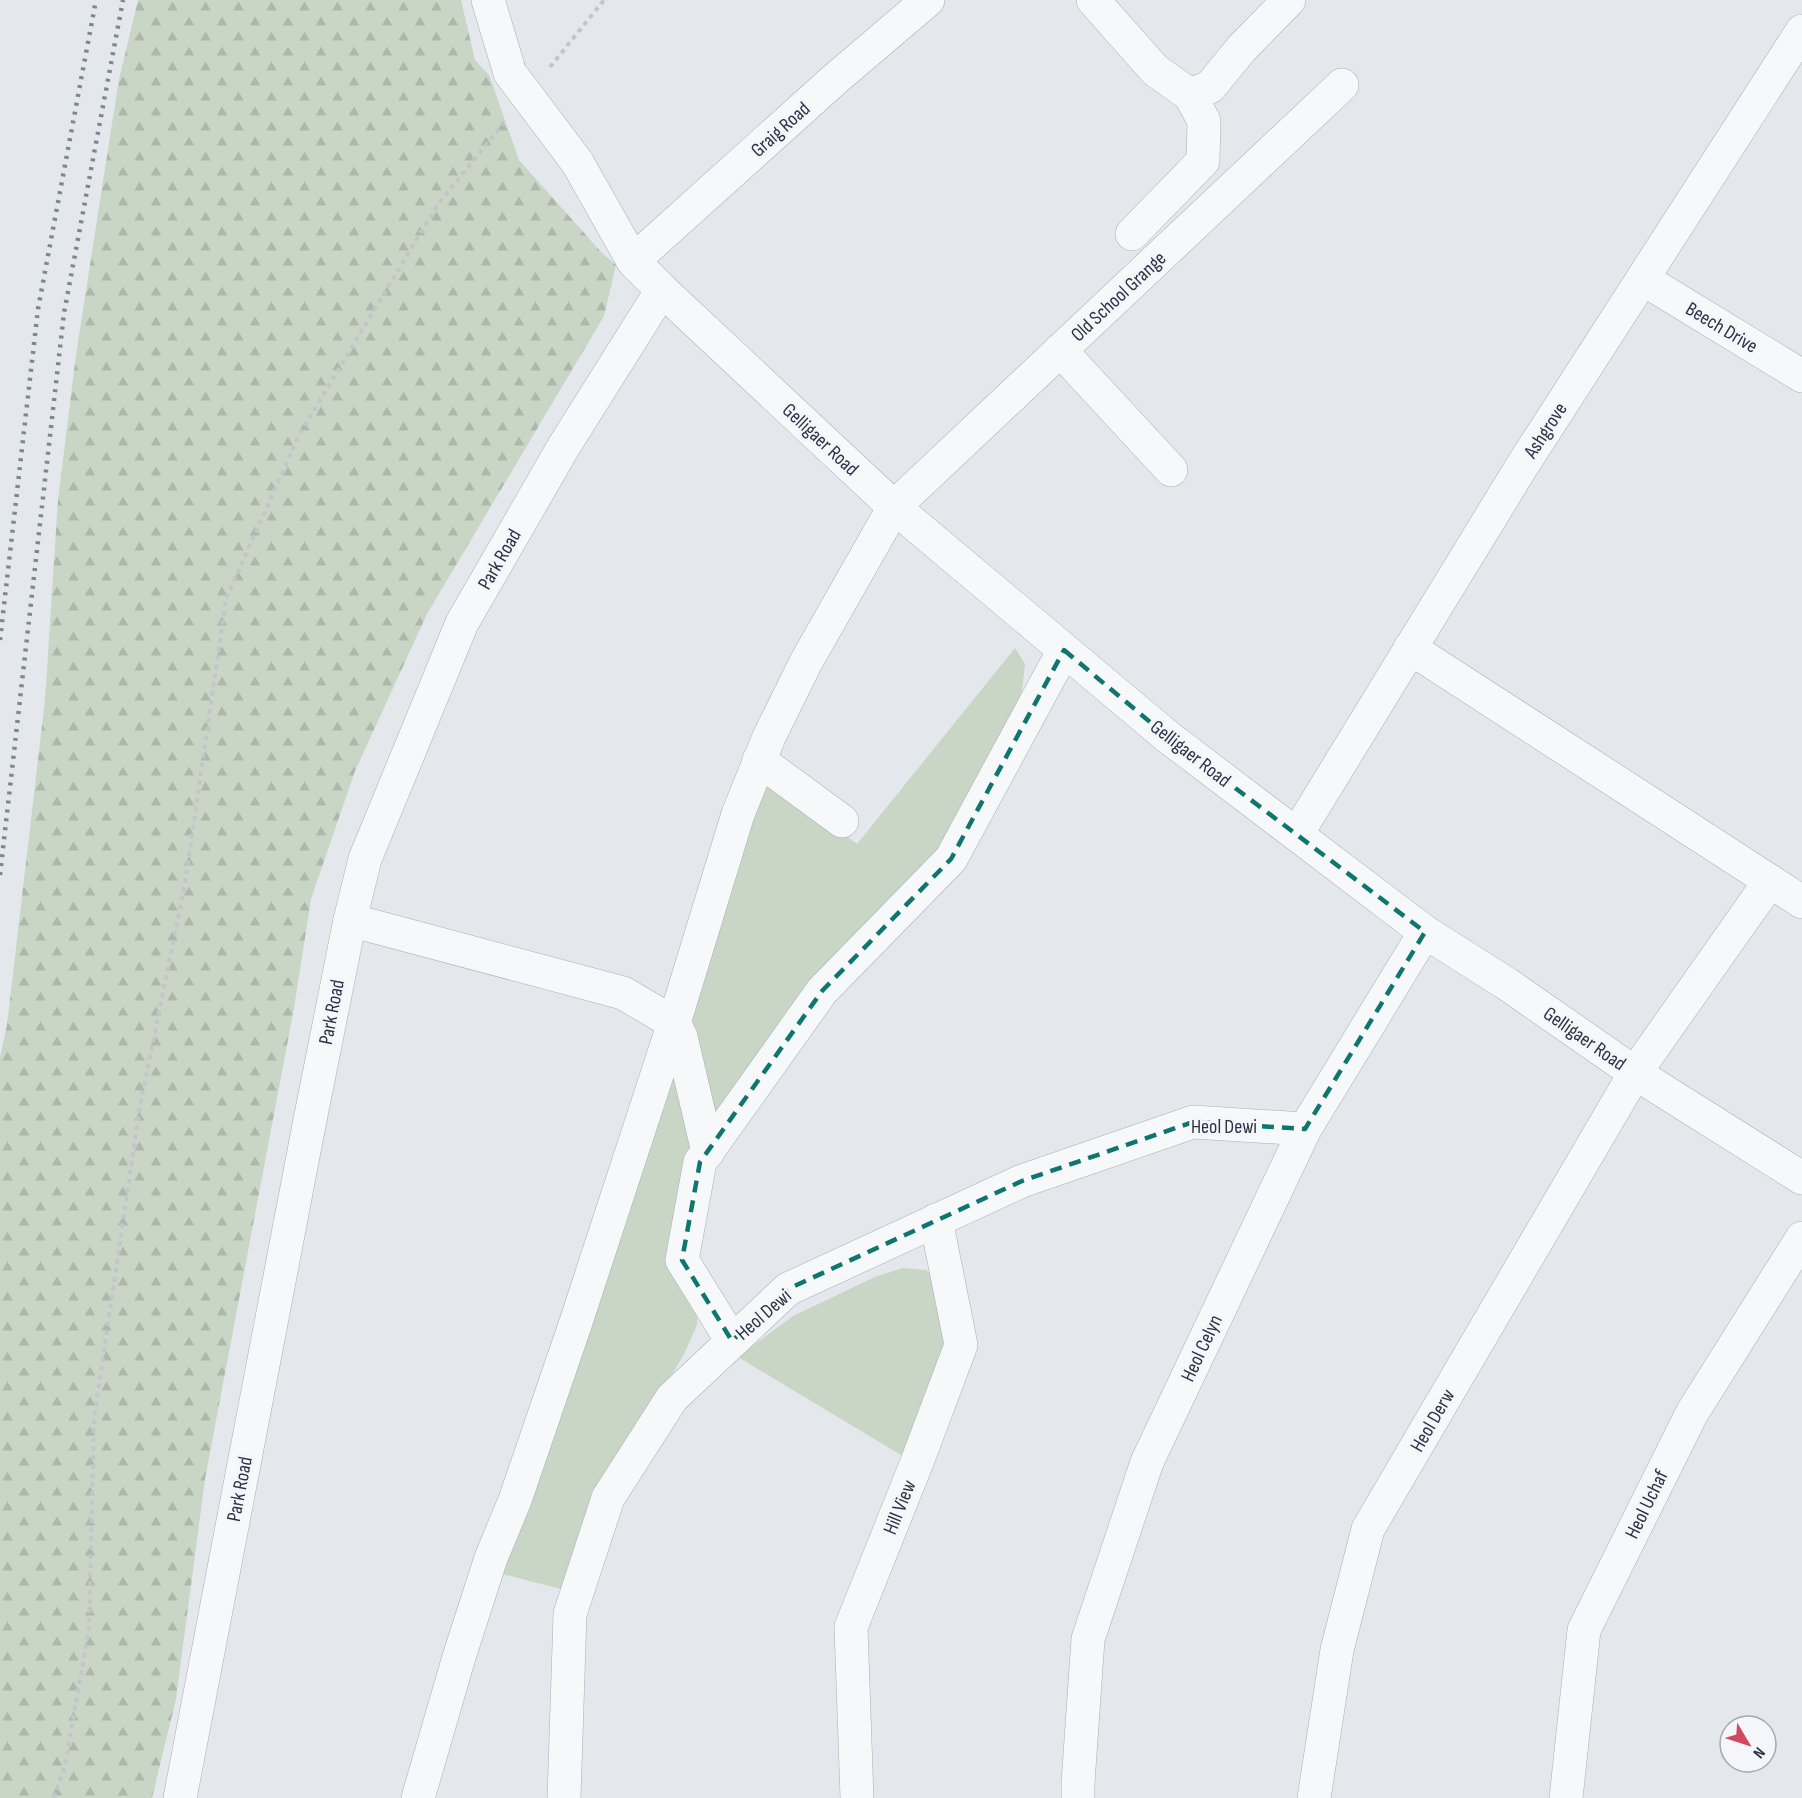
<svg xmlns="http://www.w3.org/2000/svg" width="1802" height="1798" viewBox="0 0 1802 1798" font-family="'Sofia Sans Condensed',sans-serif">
<defs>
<pattern id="forest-firs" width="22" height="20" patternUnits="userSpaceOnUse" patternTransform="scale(1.5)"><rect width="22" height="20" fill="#c9d6c5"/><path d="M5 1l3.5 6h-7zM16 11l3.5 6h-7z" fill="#adb8ab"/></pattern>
</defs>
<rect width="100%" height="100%" fill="#e4e7ec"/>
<g fill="#c9d6c5">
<path d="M1015 648 1025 664 1022 690 1010 733 971 808 694 1159 698 1300 697 1325 684 1354 604 1490 561 1589 498 1573 759 790 776 783 857 844Z"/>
<path d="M903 1268 926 1270 944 1285 953 1328 911 1461 738 1357 793 1316 877 1276Z"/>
</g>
<path fill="url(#forest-firs)" d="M138 0H461L475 60 489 75 519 160 602 253 616 265 604 316 427 614 355 771 311 899 294 1008 205 1479 176 1699 152 1798H0V1057L7 1025 45 700 58 500 76 355 119 79Z"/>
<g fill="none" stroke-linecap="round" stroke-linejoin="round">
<defs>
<g id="minor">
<path d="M488 0 510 73"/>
<path d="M1093 0 1155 70 1190 95 1210 87 1242 48 1289 0"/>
<path d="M577 162 633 261 662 290 894 507 1168 737 1425 932 1507 984 1635 1073 1802 1178"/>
<path d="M1132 234 1203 161 1204 121 1190 95"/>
<path d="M633 261 834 80 928 0"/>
<path d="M1643 279 1802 376"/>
<path d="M1060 350 1171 470"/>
<path d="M759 760 842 821"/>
<path d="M1297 834 1522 466 1802 31"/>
<path d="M1770 881 1802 902"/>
<path d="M350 920 623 993 674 1023 738 814 769 737 806 662 894 507 1342 85"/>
<path d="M732 1341 682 1260 700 1162 822 991 951 859 1064 650"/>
<path d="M180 1798 309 1125 350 920 365 859 462 623 564 446 662 290"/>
<path d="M418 1798 459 1657 491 1558 515 1500 575 1325 674 1023 681 1037 708 1152"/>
<path d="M564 1798 570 1614 608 1498 672 1398 788 1289 1022 1181 1193 1122 1305 1129"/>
<path d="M857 1798 851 1627 917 1462 961 1345 936 1220"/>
<path d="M1078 1798V1783L1088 1639 1147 1462 1305 1129 1425 932"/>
<path d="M1314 1798 1337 1650 1368 1529 1635 1073 1770 881 1410 648"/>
<path d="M1566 1798 1584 1630 1692 1413 1802 1238"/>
</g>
</defs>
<use href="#minor" stroke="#a9aeb7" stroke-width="34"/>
<g stroke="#c2c5cb" stroke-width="4" stroke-dasharray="4.5 4.5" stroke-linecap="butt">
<path d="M550 67 604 0"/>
<path d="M54 1798 65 1765 89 1628 94 1419 140 1106 185 884 226 599 299 435 438 204 503 124"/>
</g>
<use href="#minor" stroke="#f7f8fa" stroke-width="33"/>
<g stroke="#7d8696" stroke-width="4.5" stroke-dasharray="3 6" stroke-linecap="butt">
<path d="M0 640 38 309 96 0"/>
<path d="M0 875 64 313 123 0"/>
</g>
<defs>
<path id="minor-bridge" d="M510 73 577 162"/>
</defs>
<use href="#minor-bridge" stroke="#a9aeb7" stroke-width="34" stroke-linecap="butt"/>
<use href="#minor-bridge" stroke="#f7f8fa" stroke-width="33"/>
</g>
<path fill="none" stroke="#0f766e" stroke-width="4.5" stroke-dasharray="12 8" stroke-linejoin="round" d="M1064 650 1168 737 1425 932 1305 1129 1193 1122 1022 1181 788 1289 732 1341 682 1260 700 1162 822 991 951 859Z"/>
<g text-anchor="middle" stroke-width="6" stroke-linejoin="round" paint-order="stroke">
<g font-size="20" fill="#2b3445" stroke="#f4f6f9">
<text transform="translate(780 129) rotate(-42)" y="7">Graig Road</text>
<text transform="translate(1118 296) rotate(-43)" y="7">Old School Grange</text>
<text transform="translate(1722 327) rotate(31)" y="7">Beech Drive</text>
<text transform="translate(1545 430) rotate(-57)" y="7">Ashgrove</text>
<text transform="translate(821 439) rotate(43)" y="7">Gelligaer Road</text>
<text transform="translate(499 559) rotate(-60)" y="7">Park Road</text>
<text transform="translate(1191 753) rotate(38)" y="7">Gelligaer Road</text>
<text transform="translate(331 1012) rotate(-79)" y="7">Park Road</text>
<text transform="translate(1585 1038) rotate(35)" y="7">Gelligaer Road</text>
<text x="1224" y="1133">Heol Dewi</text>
<text transform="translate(763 1314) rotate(-41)" y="7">Heol Dewi</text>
<text transform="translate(1201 1348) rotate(-65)" y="7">Heol Celyn</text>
<text transform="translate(1432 1420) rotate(-60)" y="7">Heol Derw</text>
<text transform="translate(239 1489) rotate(-79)" y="7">Park Road</text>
<text transform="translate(1646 1504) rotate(-64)" y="7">Heol Uchaf</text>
<text transform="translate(899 1507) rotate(-68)" y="7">Hill View</text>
</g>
</g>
<g transform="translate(1748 1744) rotate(129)"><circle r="28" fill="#f4f6f9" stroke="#a4a8b1" stroke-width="1.5"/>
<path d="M0-4.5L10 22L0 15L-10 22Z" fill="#d1495e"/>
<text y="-9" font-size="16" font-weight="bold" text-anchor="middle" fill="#2b3445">N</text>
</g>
</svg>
